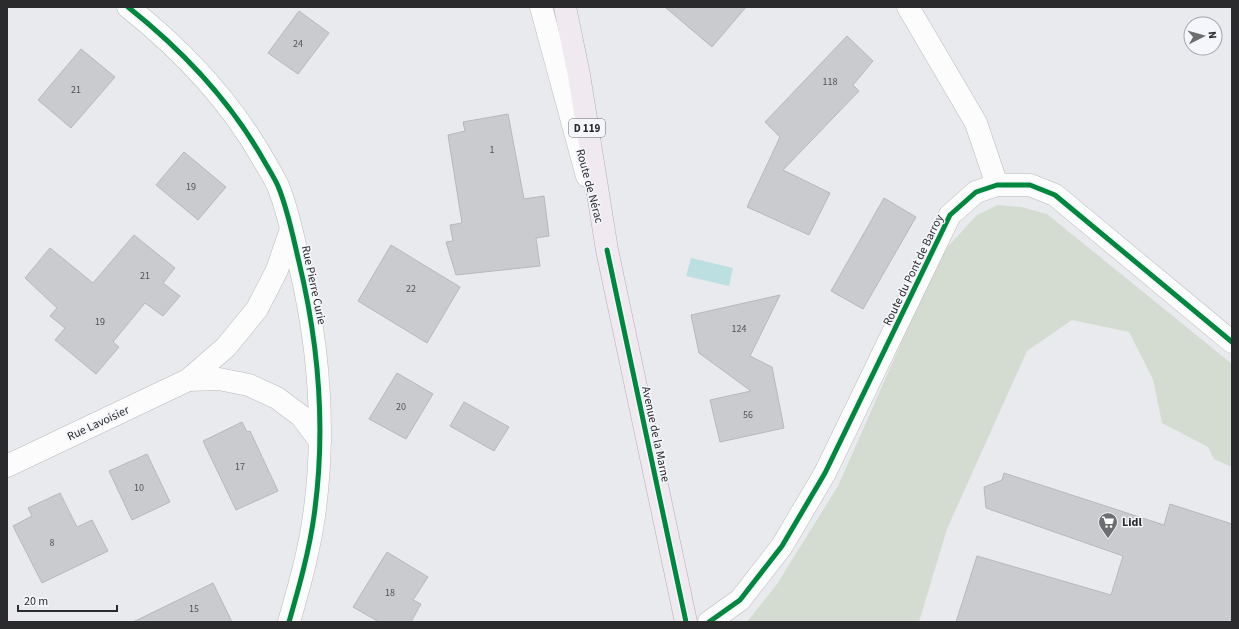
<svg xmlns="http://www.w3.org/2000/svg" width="1239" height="629" viewBox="0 0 1239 629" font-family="'Source Sans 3',sans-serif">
<rect width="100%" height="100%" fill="#e8eaed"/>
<path fill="#d4dcd2" d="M997 205 1021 207 1047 214 1232 364V467L1214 459 1208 447 1162 423 1153 379 1129 332 1072 320 1027 351 947 529 919 622H747L777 584 838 486 940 255 977 215Z"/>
<path fill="#bcdfe1" d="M691 258 733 268 729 286 686 276Z"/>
<g fill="#cacbce" stroke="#b7b8ba">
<path d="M665 7H746L712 47Z"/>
<path d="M299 11 329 33 298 74 268 53Z"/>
<path d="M847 36 873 61 853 85 859 91 783 170 830 193 809 235 747 207 780 137 765 122Z"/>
<path d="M81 49 115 77 71 128 38 100Z"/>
<path d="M508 114 524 199 544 196 549 236 536 238 540 266 456 275 446 242 453 241 450 225 462 223 448 135 465 131 463 122Z"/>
<path d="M184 152 226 187 198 220 156 185Z"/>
<path d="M884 198 916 217 863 309 831 291Z"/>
<path d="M134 235 175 268 163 283 180 296 163 316 145 303 113 342 119 347 96 374 55 340 65 328 50 316 57 308 25 278 50 248 93 283Z"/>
<path d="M391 245 460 287 427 343 358 301Z"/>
<path d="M780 295 750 356 772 367 784 428 720 442 710 400 751 391 699 353 691 315Z"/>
<path d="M397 373 433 394 406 439 369 419Z"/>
<path d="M464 402 509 427 494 451 450 426Z"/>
<path d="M242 422 247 432 250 431 278 491 236 510 203 441Z"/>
<path d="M147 454 170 502 132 520 109 471Z"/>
<path d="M1004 473 1164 525 1170 504 1232 524V622H956L977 556 1111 595 1123 556 986 508 984 487 1002 480Z"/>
<path d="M60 493 77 527 92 520 108 551 42 583 13 526 32 516 28 508Z"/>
<path d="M387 552 428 577 413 600 421 604 411 622H379L353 607Z"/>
<path d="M213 583 232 622H133Z"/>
</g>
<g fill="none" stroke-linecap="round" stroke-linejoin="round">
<defs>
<g id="minor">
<path d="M128 7C182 50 229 99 263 159 268 168 274 177 278 186 288 210 293 237 299 262 319 345 326 431 314 516 309 552 299 587 289 622"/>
<path d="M908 7 976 123 997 185"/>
<path d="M188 380 219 379 249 385 277 398 301 416 320 441"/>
<path d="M7 466 188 380 226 347 257 309 277 270 291 229"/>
<path d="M709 622 740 600 782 546 825 473 950 215 976 192 997 185H1030L1055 195 1232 342"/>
</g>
<path id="secondary" d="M541 7 587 176"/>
<path id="primary" d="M565 7 579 75 607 250 686 622"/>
</defs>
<use href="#minor" stroke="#babbbd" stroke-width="23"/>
<use href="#secondary" stroke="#babbbd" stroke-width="23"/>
<use href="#primary" stroke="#b6acb9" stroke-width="23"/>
<use href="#minor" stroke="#fcfcfc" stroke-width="22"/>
<use href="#secondary" stroke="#fcfcfc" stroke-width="22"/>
<use href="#primary" stroke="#f0e9f0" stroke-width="22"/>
<defs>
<g id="cycleway">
<path d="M128 7C182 50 229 99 263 159 268 168 274 177 278 186 288 210 293 237 299 262 319 345 326 431 314 516 309 552 299 587 289 622"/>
<path d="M607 250 686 622"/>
<path d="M709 622 740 600 782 546 825 473 950 215 976 192 997 185H1030L1055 195 1232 342"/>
</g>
</defs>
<use href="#cycleway" stroke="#f5f6fb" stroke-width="8"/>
<use href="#cycleway" stroke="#00873e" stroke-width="5"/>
</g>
<defs>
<symbol id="supermarket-pin" viewBox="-11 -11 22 30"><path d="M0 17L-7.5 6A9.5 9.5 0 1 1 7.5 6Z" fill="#6d6e70" stroke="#f5f6fb"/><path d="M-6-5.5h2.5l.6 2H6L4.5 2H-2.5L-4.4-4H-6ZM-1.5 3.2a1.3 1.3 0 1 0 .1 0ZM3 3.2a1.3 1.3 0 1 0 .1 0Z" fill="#fff"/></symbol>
</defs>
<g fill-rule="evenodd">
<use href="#supermarket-pin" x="1097" y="511" width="22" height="30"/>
</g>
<g text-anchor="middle" stroke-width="3" stroke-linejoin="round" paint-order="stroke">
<g font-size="10" fill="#535355">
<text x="298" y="47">24</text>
<text x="830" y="85">118</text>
<text x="76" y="93">21</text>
<text x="492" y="153">1</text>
<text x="191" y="190">19</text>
<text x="145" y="279">21</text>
<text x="411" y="292">22</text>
<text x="100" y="325">19</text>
<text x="739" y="332">124</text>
<text x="401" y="410">20</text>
<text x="748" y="418">56</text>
<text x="240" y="470">17</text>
<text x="139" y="491">10</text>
<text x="52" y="546">8</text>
<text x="390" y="596">18</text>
<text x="194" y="612">15</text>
</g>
<rect fill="#f5f6fb" stroke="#68686b" stroke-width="1" x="569" y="119" width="36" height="18" rx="3"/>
<g font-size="11" font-weight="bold" fill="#2b2b2d">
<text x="587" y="132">D 119</text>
</g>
<g font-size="12" fill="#2b2b2d" stroke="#f5f6fb">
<text transform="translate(590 186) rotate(75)" y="4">Route de Nérac</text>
<text transform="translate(913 270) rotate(-64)" y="4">Route du Pont de Barroy</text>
<text transform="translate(314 285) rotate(78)" y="4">Rue Pierre Curie</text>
<text transform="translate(98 423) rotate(-25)" y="4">Rue Lavoisier</text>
<text transform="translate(656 434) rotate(78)" y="4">Avenue de la Marne</text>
</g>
<g font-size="12" font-weight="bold" fill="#2b2b2d" stroke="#f5f6fb" text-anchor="start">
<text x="1122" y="526">Lidl</text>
</g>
</g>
<rect width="1239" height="629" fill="none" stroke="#2b2b2d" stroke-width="16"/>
<g transform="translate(1203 36) rotate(84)"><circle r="19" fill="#f5f6fb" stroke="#a4a5a9"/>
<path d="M0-3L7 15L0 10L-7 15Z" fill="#6d6e70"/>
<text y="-6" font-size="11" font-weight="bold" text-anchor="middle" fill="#2b2b2d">N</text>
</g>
<path d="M18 605v6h99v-6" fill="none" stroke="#2b2b2d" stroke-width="2"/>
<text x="24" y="605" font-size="12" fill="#2b2b2d" stroke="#f5f6fb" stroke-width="3" paint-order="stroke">20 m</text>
</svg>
